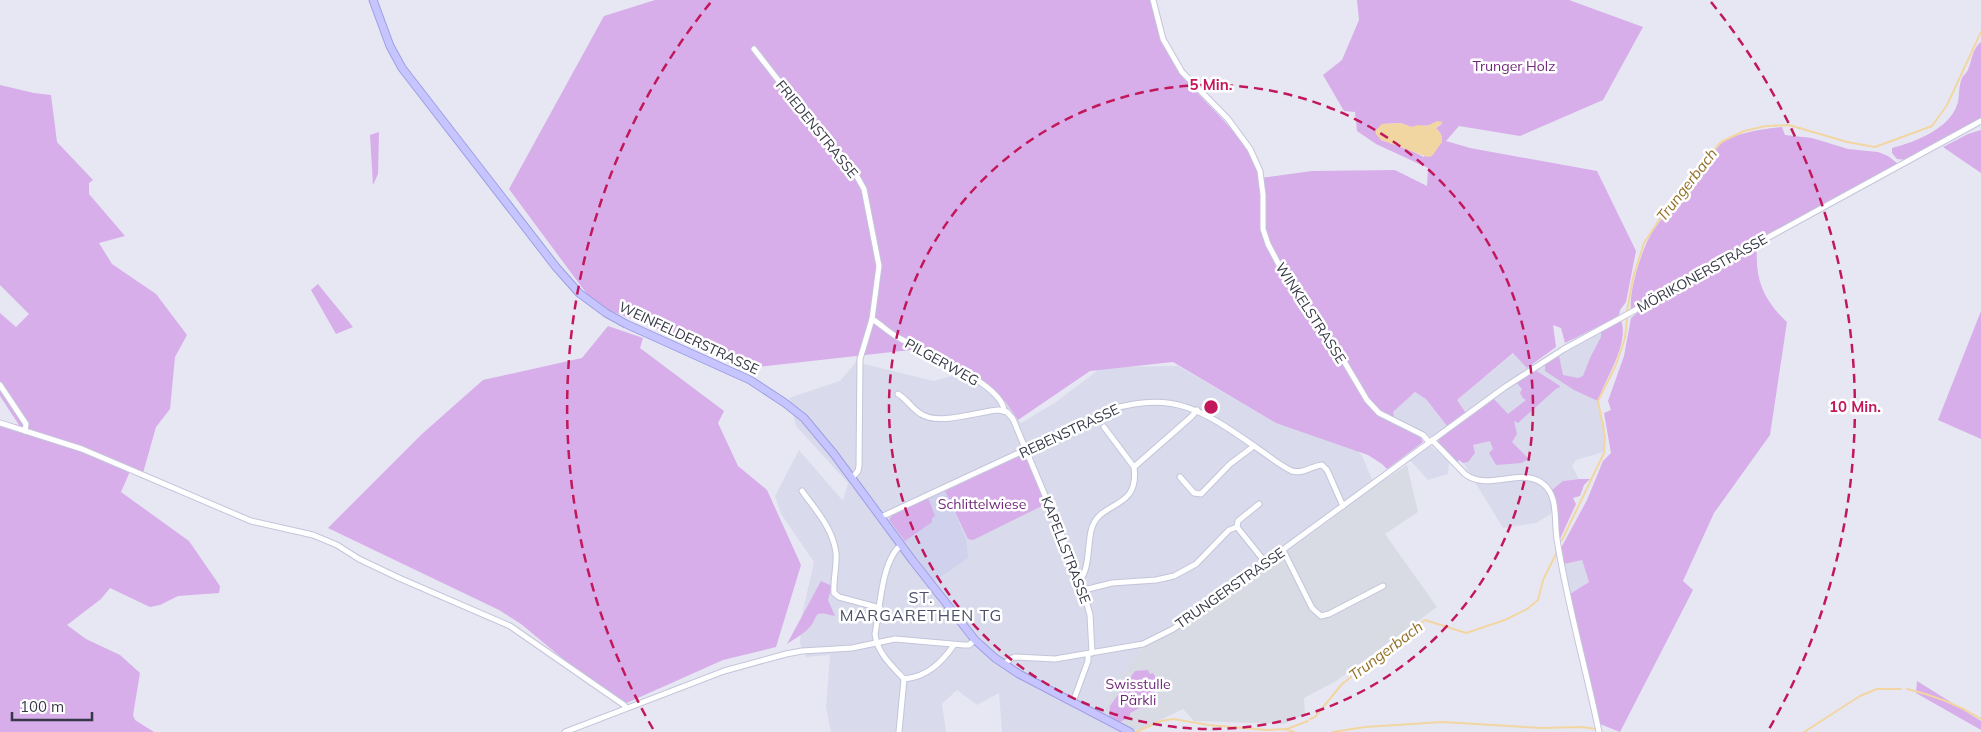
<svg xmlns="http://www.w3.org/2000/svg" width="1981" height="732" viewBox="0 0 1981 732" font-family="Mulish,sans-serif">
<rect width="100%" height="100%" fill="#e7e7f4"/>
<g fill="#d9daec">
<path d="M1597 324 1602 337 1597 399 1605 427 1604 452 1576 460 1572 466 1579 479 1563 481 1553 490 1551 514 1536 523 1503 528 1462 461 1470 445 1489 435 1512 442 1513 421 1493 398 1468 415 1457 400 1514 353 1527 368Z"/>
<path d="M856 362 934 381 959 374 993 384 1021 423 1056 402 1102 367 1178 366 1276 423 1356 448 1363 458 1375 486 1283 556 1194 618 1143 647 1104 709 1141 732H1002L999 693 977 705 957 690 942 704 946 732H831L826 707 830 655 806 657 800 644 802 615 814 562 781 514 775 496 799 450 843 501 848 483 796 426 789 398 840 381Z"/>
<path d="M1415 392 1426 399 1447 426 1431 437 1393 419V412Z"/>
<path d="M1431 446 1449 462 1448 474 1428 480 1410 460Z"/>
<path d="M1582 560 1589 582 1570 594 1564 564Z"/>
</g>
<path fill="#d8dbe3" d="M1407 465 1418 512 1385 534 1437 607 1336 681 1304 698 1305 714 1284 724 1194 721 1183 709 1142 729 1137 730 1104 710 1122 678 1143 647 1194 618 1283 556 1375 486Z"/>
<path fill="#d0d1ed" d="M945 491 966 539 968 558 934 581 889 519 893 513Z"/>
<g fill="#d7aee9" fill-rule="evenodd">
<path d="M655 0H1151C1158 25 1164 50 1179 71 1206 108 1246 132 1260 178L1312 171 1395 170 1427 186 1428 168 1376 144 1357 131 1355 112 1344 111 1323 75 1342 60 1359 20 1357 0H1569L1643 27 1603 100 1520 136 1459 126 1446 141 1470 148 1597 171 1636 251 1626 302 1620 310 1619 316 1565 343 1561 328 1553 325 1556 347 1527 368 1513 353 1457 400 1466 413 1447 426 1426 399 1415 392 1393 412 1394 417 1390 422 1420 436 1423 442 1387 469 1382 464 1368 455 1276 423 1173 362 1090 371 1018 420 1005 401 920 346 919 349 757 367 595 305 509 189 604 16ZM1401 123 1411 127 1442 124 1436 128 1441 134 1424 157 1408 149 1381 140 1382 124Z"/>
<path d="M1981 42V118L1907 160 1897 159 1892 153V148C1915 142 1949 129 1957 105 1960 97 1958 87 1962 78 1963 75 1967 73 1968 70 1972 60 1972 49 1981 42Z"/>
<path d="M0 85 34 93 51 95 57 142 93 180 89 183V194L125 236 99 243 112 264 156 294 187 335 175 357 170 409 156 427 143 473 131 469 121 492 189 541 220 586 219 593 178 596 160 605 150 607 110 588 101 599 67 625 86 639 120 655 140 673 133 715 135 720 154 732H0V421L19 425 0 396V313L16 327 29 314 0 285Z"/>
<path d="M1782 127 1785 135 1812 138 1848 149 1878 152 1888 156 1898 164 1631 309C1629 294 1638 264 1644 249 1651 229 1668 212 1680 195 1691 180 1709 153 1723 142 1734 133 1768 128 1782 127Z"/>
<path d="M1981 130V173L1943 147 1968 134Z"/>
<path d="M379 132 378 174 373 185 370 135Z"/>
<path d="M1757 249C1755 280 1764 301 1787 322L1770 435 1714 513 1683 581 1693 590 1620 732 1600 724 1570 594 1589 582 1582 560 1564 564 1561 548 1587 500 1603 461 1611 453 1604 413 1611 410 1608 401 1624 356 1631 318 1646 306Z"/>
<path d="M318 284 353 327 336 334 311 290Z"/>
<path d="M1981 311V439L1938 420Z"/>
<path d="M1621 320C1630 343 1605 379 1598 401L1574 390 1545 371V364L1559 356 1563 375 1578 378 1583 376 1590 358 1601 337V332Z"/>
<path d="M608 326 643 338 640 348 724 411 718 423 738 466 767 490 801 565 776 647 723 660 620 706 521 624 499 610 328 528 422 434 483 380 582 358Z"/>
<path d="M1535 370 1560 386 1559 388H1557L1518 423 1514 421 1517 434 1512 442 1529 459 1521 463 1496 465 1489 453 1493 449 1490 441 1473 445 1475 453 1468 462 1463 463 1459 460 1457 464 1438 443 1439 439 1494 399 1508 414 1526 400 1523 398 1520 393 1522 389 1517 383Z"/>
<path d="M1022 455 1029 460 1046 504 973 540 968 539 945 491Z"/>
<path d="M1579 479H1590L1584 485 1580 496 1573 498 1576 504 1559 541 1552 490 1563 481Z"/>
<path d="M928 498 935 516 932 518V522L905 541 889 520 893 514Z"/>
<path d="M821 581 832 586 828 600 835 616C809 609 821 617 807 630 801 635 793 640 787 644Z"/>
<path d="M1148 670 1150 674 1153 673 1156 678 1159 677 1162 681 1153 687 1157 699 1130 713V717L1120 722 1109 716 1110 706 1135 671Z"/>
<path d="M1917 681 1981 721V730L1916 693Z"/>
</g>
<path fill="#f2d6a2" d="M1437 121 1443 122 1436 128 1442 136V142L1432 156 1428 157 1381 140 1376 134V130L1382 124 1401 123 1411 127 1418 125 1427 126Z"/>
<g fill="none" stroke-linecap="round" stroke-linejoin="round">
<g stroke="#f2d6a2" stroke-width="2">
<path d="M1627 311 1633 278 1644 243 1673 199 1721 142 1744 131 1766 126 1789 125 1847 142 1875 147 1932 126 1947 105 1981 32"/>
<path d="M1562 540 1604 453 1605 437 1598 401 1615 367 1625 338 1627 318"/>
<path d="M1907 689C1933 695 1959 705 1981 719"/>
<path d="M1310 719 1315 717 1342 684 1425 620 1466 633 1505 620 1527 609 1538 600 1543 580 1557 552"/>
<path d="M1287 729 1308 721"/>
<path d="M1136 732 1161 721 1173 719 1209 725 1267 730 1285 729 1294 732"/>
<path d="M1333 732 1365 727 1442 722 1542 728 1582 727 1596 729"/>
<path d="M1804 732 1860 696 1877 689H1901"/>
</g>
<defs>
<g id="minor">
<path d="M1153 0 1163 39 1182 72 1228 119 1250 149 1260 171 1263 195V229L1268 244 1288 282 1329 336 1367 400 1379 413 1423 435 1429 442"/>
<path d="M754 49 789 94 855 173 864 189 879 266 872 319 860 359 859 466 858 471 852 478"/>
<path d="M872 319C882 325 890 334 901 339 922 351 1004 385 1004 411"/>
<path d="M0 385 26 424 25 431"/>
<path d="M898 394C907 399 912 409 921 414 939 426 979 411 999 410L1007 412 1013 419 1080 579 1090 615 1092 653"/>
<path d="M0 423 82 449 251 521 313 535 337 545 359 559 399 578 510 626 624 705 626 708"/>
<path d="M1104 427 1134 467"/>
<path d="M1432 440 1465 474C1488 492 1521 467 1542 483 1559 495 1554 521 1557 539 1567 604 1586 668 1599 732"/>
<path d="M1180 477 1194 493 1201 494 1230 464 1254 446"/>
<path d="M802 491C816 510 833 529 836 553 837 566 833 580 834 593L839 597 880 608"/>
<path d="M881 517 1113 409C1177 389 1209 415 1260 450 1270 457 1281 466 1292 471 1304 474 1311 466 1322 465L1327 470 1343 506"/>
<path d="M1237 527 1238 521 1259 504"/>
<path d="M901 545C881 561 880 610 875 634 877 653 892 666 904 679 927 677 941 663 954 645"/>
<path d="M1283 550 1312 608 1321 616 1329 614 1383 586"/>
<path d="M1080 579C1089 572 1088 543 1091 531 1098 499 1140 512 1134 467L1191 417 1197 410"/>
<path d="M1084 590 1112 583 1156 580 1174 576 1196 564 1229 530 1237 527 1265 562"/>
<path d="M1003 664 1014 657 1055 659 1143 644 1173 629 1202 609 1505 387 1564 349 1981 121"/>
<path d="M1073 702 1088 661V654"/>
<path d="M565 732 724 671 786 654 802 651 852 648 895 639 964 645H969L975 640"/>
<path d="M899 732 904 679"/>
</g>
<path id="secondary" d="M373 0 390 46 402 68 556 267 579 293 606 313 626 324 750 380 785 403 804 418 834 454 913 561 975 640 995 658 1019 674 1130 732"/>
</defs>
<use href="#minor" stroke="#c3c5da" stroke-width="7"/>
<use href="#secondary" stroke="#9e9fe1" stroke-width="9"/>
<use href="#minor" stroke="#fff" stroke-width="5"/>
<use href="#secondary" stroke="#c6c5ff" stroke-width="7"/>
</g>
<g fill="none" stroke="#c2185b" stroke-width="2.5" stroke-dasharray="9 6">
<circle cx="1211" cy="407" r="322"/>
<path d="M653 729A644 644 0 0 1 711 2M1711 2A644 644 0 0 1 1769 729"/>
</g>
<g text-anchor="middle" stroke-width="5" stroke-linejoin="round" paint-order="stroke">
<g font-size="14" fill="#6f277a" stroke="#fff">
<text x="1514" y="71">Trunger Holz</text>
<text x="982" y="509">Schlittelwiese</text>
<text x="1138" y="689">Swisstulle<tspan x="1138" dy="16">Pärkli</tspan></text>
</g>
<g font-size="14" fill="#363847" stroke="#fff">
<text transform="translate(817 129) rotate(51)" y="5">FRIEDENSTRASSE</text>
<text transform="translate(1702 273) rotate(-29)" y="5">MÖRIKONERSTRASSE</text>
<text transform="translate(1311 313) rotate(57)" y="5">WINKELSTRASSE</text>
<text transform="translate(689 338) rotate(25)" y="5">WEINFELDERSTRASSE</text>
<text transform="translate(942 362) rotate(29)" y="5">PILGERWEG</text>
<text transform="translate(1069 431) rotate(-25)" y="5">REBENSTRASSE</text>
<text transform="translate(1066 550) rotate(69)" y="5">KAPELLSTRASSE</text>
<text transform="translate(1230 588) rotate(-35)" y="5">TRUNGERSTRASSE</text>
</g>
<g font-size="15" font-style="italic" fill="#947027" stroke="#fff">
<text transform="translate(1687 185) rotate(-52)" y="5">Trungerbach</text>
<text transform="translate(1386 651) rotate(-37)" y="5">Trungerbach</text>
</g>
<g font-size="16" letter-spacing="1" fill="#4c516a" stroke="#fff">
<text x="921" y="603">ST.<tspan x="921" dy="18">MARGARETHEN TG</tspan></text>
</g>
</g>
<circle cx="1211" cy="407" r="8" fill="#c2185b" stroke="#fff" stroke-width="2.5"/>
<g font-size="15" text-anchor="middle" font-weight="bold" fill="#c2185b" stroke="#fff" stroke-width="5" stroke-linejoin="round" paint-order="stroke">
<text x="1211" y="90">5 Min.</text>
<text x="1855" y="412">10 Min.</text>
</g>
<path d="M12 712v8h80v-8" fill="none" stroke="#363847" stroke-width="2.5"/>
<text x="20" y="712" font-size="15" fill="#363847" stroke="#ffffff" stroke-width="4" paint-order="stroke">100 m</text>
</svg>
